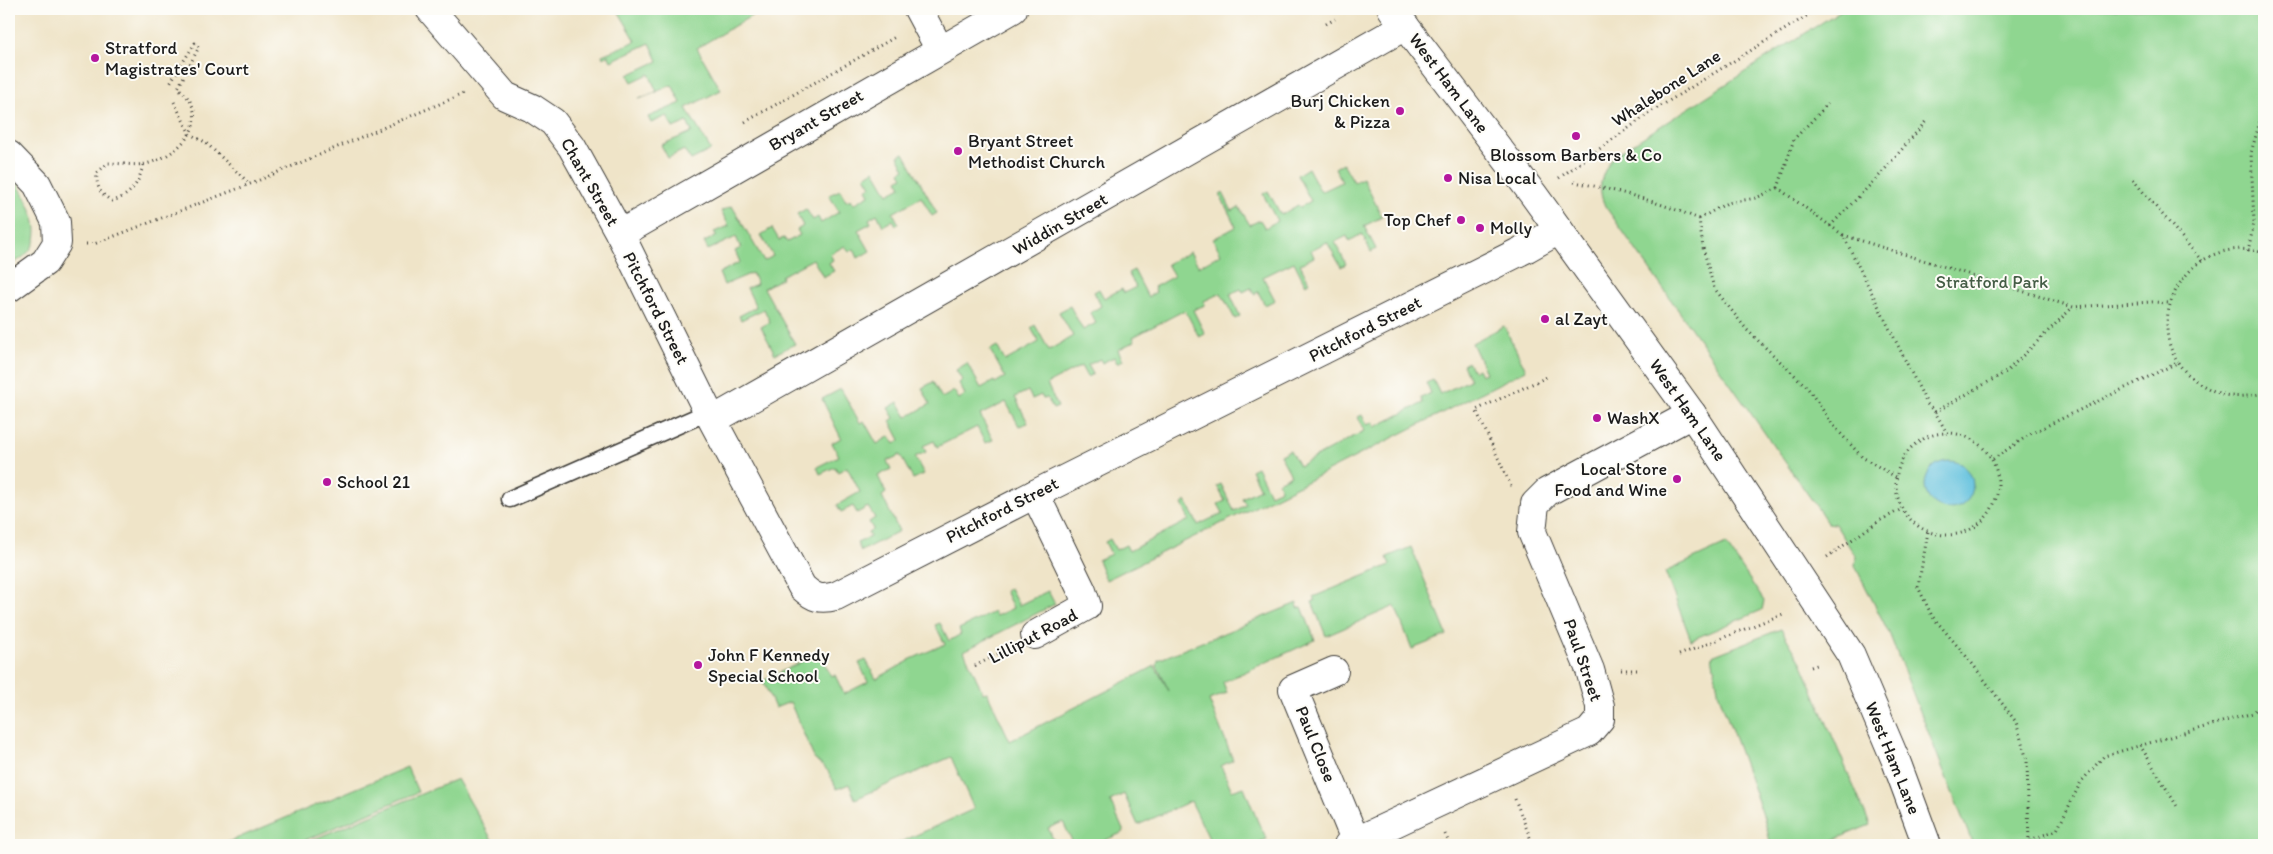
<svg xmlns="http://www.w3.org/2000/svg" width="2273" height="854" viewBox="0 0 2273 854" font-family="Itim,sans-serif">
<rect width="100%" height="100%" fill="#fdfcf7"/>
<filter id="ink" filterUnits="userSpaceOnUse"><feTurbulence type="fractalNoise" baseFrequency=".02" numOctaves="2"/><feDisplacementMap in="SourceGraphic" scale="10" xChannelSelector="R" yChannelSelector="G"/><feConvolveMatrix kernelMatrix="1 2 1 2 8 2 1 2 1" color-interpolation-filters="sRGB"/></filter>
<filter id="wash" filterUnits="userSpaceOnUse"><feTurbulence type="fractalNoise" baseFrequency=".0096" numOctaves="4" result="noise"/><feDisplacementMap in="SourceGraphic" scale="20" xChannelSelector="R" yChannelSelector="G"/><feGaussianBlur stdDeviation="1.12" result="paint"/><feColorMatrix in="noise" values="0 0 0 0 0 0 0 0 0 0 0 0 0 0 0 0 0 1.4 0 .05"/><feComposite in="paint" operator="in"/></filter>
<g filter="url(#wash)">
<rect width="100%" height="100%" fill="#efe4c8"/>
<g fill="#8fd690" stroke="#567956">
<path d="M617 9H756L758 12 697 48 721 90 686 108 711 150 691 160 684 150 668 158 661 145 692 132 687 122 673 128 667 116 651 123 648 117 681 103 672 85 639 99 657 92 649 74 632 82 628 75 658 61 650 43 611 61 608 55 603 58 602 55 636 41Z"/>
<path d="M1843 9H2264V845H1973L1889 633 1855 566 1856 557 1835 524 1828 523 1605 206C1596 187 1602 172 1614 156Z"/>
<path d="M904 153 937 213 932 216 921 197 893 213 899 224 896 225 893 220 883 226 877 214 869 219 871 223 858 230 870 251 858 258 854 249 849 252 845 246 830 254 833 260 829 263 834 271 823 277 813 259 781 276 782 278 764 288 795 344 775 354 761 327 770 322 764 309 741 320 739 316 756 307 747 288 757 284 752 273 724 285 719 273 740 262 735 251 741 248 736 237 708 250 704 242 717 236 714 232 729 226 721 211 732 206 764 261 773 256 761 235 772 228 779 240 784 238 787 242 800 235 797 230 803 226 797 214 806 209 813 220 818 217 821 223 839 212 829 195 840 190 846 201 851 199 854 204 869 195 866 189 871 186 865 176 874 170 888 194 901 187 898 180 903 177 900 172 905 169 898 156Z"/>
<path d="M1343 163 1354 182 1363 178 1382 217 1364 226 1376 249 1371 252 1362 234 1349 241 1347 236 1335 242 1346 264 1341 267 1327 242 1311 250 1314 257 1300 264 1309 282 1305 284 1294 262 1263 277 1275 300 1265 305 1258 292 1254 294 1251 288 1243 292 1241 289 1230 294 1240 316 1235 319 1221 293 1204 301 1205 305 1193 310 1205 334 1199 337 1185 310 1133 337 1135 341 1118 350 1123 360 1117 363 1114 357 1102 363 1100 359 1088 365 1093 374 1087 377 1081 366 1047 384 1058 407 1053 409 1047 398 1043 399 1041 395 1032 399 1028 391 1015 397 1028 423 1019 426 1006 402 980 415 993 440 985 443 977 427 937 447 934 441 923 446 926 452 915 457 924 474 913 479 900 455 887 461 891 469 878 476 886 493 882 496 899 531 861 551 857 543 870 537 868 532 873 529 869 522 875 518 868 507 857 513 853 506 841 512 837 505 860 492 847 467 838 472 835 467 820 474 817 467 839 456 832 443 841 438 822 399 841 389 860 423 864 421 877 444 890 436 895 444 900 440 890 421 894 418 888 408 898 402 907 417 930 404 922 388 933 382 942 398 954 391 959 399 965 395 959 383 962 380 956 370 967 363 981 388 994 381 995 383 1005 377 990 350 997 346 1005 361 1039 342 1031 328 1035 325 1049 350 1073 336 1059 312 1070 306 1083 330 1096 323 1090 313 1101 306 1094 292 1099 289 1104 298 1122 289 1124 293 1136 287 1128 273 1134 270 1148 297 1156 292 1154 287 1174 276 1167 264 1190 252 1199 266 1221 254 1213 239 1236 227 1220 195 1223 193 1232 211 1239 207 1250 225 1260 220 1265 228 1277 221 1263 194 1268 191 1281 215 1298 205 1300 207 1311 201 1297 175 1308 168 1321 192 1342 182 1335 168Z"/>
<path d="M9 170C29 203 58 244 9 265Z"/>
<path d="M1504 326 1526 370 1318 476 1106 580 1098 560 1111 554 1105 542 1110 539 1116 550 1126 545 1129 551 1189 520 1182 504 1186 501 1198 525 1223 513 1218 504 1225 501 1217 486 1221 484 1234 511 1246 505 1242 498 1260 489 1251 470 1257 467 1270 494 1281 489 1278 482 1291 475 1280 455 1290 450 1299 466 1364 431 1358 417 1362 415 1367 425 1373 422 1375 427 1423 403 1421 398 1431 393 1426 383 1433 380 1440 394 1470 380 1463 365 1468 362 1473 371 1478 369 1481 375 1486 373 1472 343Z"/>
<path d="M1726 544 1764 601 1762 610 1691 640 1665 572Z"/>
<path d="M1411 547 1447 635 1412 649 1395 606 1326 636 1312 602 1315 601 1313 597 1390 565 1387 557Z"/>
<path d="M1010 588 1019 605 1048 591 1055 604 964 651 983 693 987 692 1010 741 1155 666 1169 691 1157 666 1158 660 1297 603 1298 608 1302 607 1315 640 1223 682 1227 693 1209 700 1233 760 1221 766 1232 791 1244 787 1258 822 1267 839 1252 845H1212L1191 801 1138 825 1124 794 1110 801 1124 832 1094 845H1074L1063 822 1048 828 1056 845H894L974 809 951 757 855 799 849 784 837 789 828 771 814 758 790 702 775 708 763 681 819 653 831 676 835 675 844 694 868 682 859 663 866 660 876 679 909 661V660L945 644 935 625 940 623 949 641 961 634 959 629 994 612 996 616 1013 608 1005 591Z"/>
<path d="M1781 629 1801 662 1870 825 1821 845H1771L1764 818 1719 695 1712 656Z"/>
<path d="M407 767 418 792 294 845H221Z"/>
<path d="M457 779 495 845H300Z"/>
</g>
<circle fill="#5fc0dd" stroke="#3e6e7c" cx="1949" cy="485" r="24"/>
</g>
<g filter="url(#ink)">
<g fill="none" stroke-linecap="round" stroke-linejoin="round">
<defs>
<path id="lane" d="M510 499 708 412"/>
<g id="street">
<path d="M430 9 505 96 532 108 553 122 572 147 620 234 708 412 802 587C814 598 820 600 836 596L1035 494 1527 248 1559 230"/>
<path d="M918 9 940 50"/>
<path d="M9 155 37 184 56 222 57 243 45 262 9 288"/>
<path d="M620 234 1013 9"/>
<path d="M713 420 1405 26"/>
<path d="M1035 494 1082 591 1087 606 1035 635"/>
<path d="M1334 671 1293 689 1356 842"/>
<path d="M1348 845 1589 732 1600 719V706L1590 670 1532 532 1535 504 1547 492 1692 414"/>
</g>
<path id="primary" d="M1392 9 1533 194 1692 414 1851 655 1896 761 1927 845"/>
</defs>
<use href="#lane" stroke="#3c3a36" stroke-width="19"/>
<use href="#street" stroke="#3c3a36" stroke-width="30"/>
<use href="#primary" stroke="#3c3a36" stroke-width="30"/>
<g stroke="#3c3a36" stroke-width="3" stroke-dasharray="1 4" stroke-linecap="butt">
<path d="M1326 24 1335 19"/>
<path d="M174 102 190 134 205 142 250 184"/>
<path d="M745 122 897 36"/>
<path d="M143 165C139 183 131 196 112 201 100 194 96 187 97 173L108 163C119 163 136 166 146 164 181 155 216 118 178 88L199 47 195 43 170 83"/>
<path d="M1559 178 1651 112 1818 9"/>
<path d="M2133 180 2202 261"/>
<path d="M1574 182C1617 190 1659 202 1699 219L1703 248 1714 288 1747 330 1807 387 1833 425 1862 457 1896 477"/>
<path d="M1778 188 1794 139 1828 104"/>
<path d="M1699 219 1727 203 1756 198 1778 188 1843 235 1927 404 1935 412 1947 433"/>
<path d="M1830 226 1879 176 1927 120"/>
<path d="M1843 235 2073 307 2152 302 2169 303"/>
<path d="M86 244H94L250 184 463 94"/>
<path d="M2248 251 2254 223 2251 153 2264 107"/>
<path d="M2264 253C2184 228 2129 337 2199 383 2223 398 2237 399 2264 393"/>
<path d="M1935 412 2006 372 2073 307"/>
<circle cx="1947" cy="484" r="51"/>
<path d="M1993 459 2032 433 2179 362"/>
<path d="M1511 486 1476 410 1547 377"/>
<path d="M1928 532 1918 587 1932 616 1971 662 2016 722 2027 760 2029 845"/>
<path d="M1827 557 1879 521 1902 509"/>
<path d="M1679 655 1783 614"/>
<path d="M975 666 1008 649"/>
<path d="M1811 667 1817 665"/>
<path d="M1621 670H1641"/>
<path d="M2140 745 2178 808"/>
<path d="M1515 799 1533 845"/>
<path d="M1445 834 1450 845"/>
<path d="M2030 840 2057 830 2081 782 2104 756 2253 713 2264 702"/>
</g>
<use href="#lane" stroke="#fff" stroke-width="16"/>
<use href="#street" stroke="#fff" stroke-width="28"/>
<use href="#primary" stroke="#fff" stroke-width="28"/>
</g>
</g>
<g fill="#b5179e" stroke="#fdfcf7" stroke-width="2">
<circle cx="95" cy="58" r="5"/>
<circle cx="1400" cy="111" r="5"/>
<circle cx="1576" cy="136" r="5"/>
<circle cx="958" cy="151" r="5"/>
<circle cx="1448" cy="178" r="5"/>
<circle cx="1461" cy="220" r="5"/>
<circle cx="1480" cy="228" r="5"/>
<circle cx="1545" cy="319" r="5"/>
<circle cx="1597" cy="418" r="5"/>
<circle cx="1677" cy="479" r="5"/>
<circle cx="327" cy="482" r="5"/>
<circle cx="698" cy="665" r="5"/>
</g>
<g text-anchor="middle" stroke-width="4" stroke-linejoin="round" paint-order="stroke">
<g font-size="18" fill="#1c1c1c" stroke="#fdfcf7" text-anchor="start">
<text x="105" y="54">Stratford<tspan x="105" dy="21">Magistrates' Court</tspan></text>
<text x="1390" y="107" text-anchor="end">Burj Chicken<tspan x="1390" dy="21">&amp; Pizza</tspan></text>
<text x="968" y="147">Bryant Street<tspan x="968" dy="21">Methodist Church</tspan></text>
<text x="1576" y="161" text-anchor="middle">Blossom Barbers &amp; Co</text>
<text x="1458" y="184">Nisa Local</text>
<text x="1451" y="226" text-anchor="end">Top Chef</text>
<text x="1490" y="234">Molly</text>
<text x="1555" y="325">al Zayt</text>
<text x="1607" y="424">WashX</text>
<text x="1667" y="475" text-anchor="end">Local Store<tspan x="1667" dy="21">Food and Wine</tspan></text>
<text x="337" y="488">School 21</text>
<text x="708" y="661">John F Kennedy<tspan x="708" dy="21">Special School</tspan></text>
</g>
<g font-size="18" fill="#1c1c1c" stroke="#fdfcf7">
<text transform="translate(1449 83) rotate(53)" y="6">West Ham Lane</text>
<text transform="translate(1666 88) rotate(-33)" y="6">Whalebone Lane</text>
<text transform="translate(816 120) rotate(-30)" y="6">Bryant Street</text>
<text transform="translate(590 182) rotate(60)" y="6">Chant Street</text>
<text transform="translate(1060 224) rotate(-30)" y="6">Widdin Street</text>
<text transform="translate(656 308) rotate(63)" y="6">Pitchford Street</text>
<text transform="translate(1365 329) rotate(-27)" y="6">Pitchford Street</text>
<text transform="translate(1688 410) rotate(55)" y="6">West Ham Lane</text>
<text transform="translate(1002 510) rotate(-27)" y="6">Pitchford Street</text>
<text transform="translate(1033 636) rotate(-28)" y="6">Lilliput Road</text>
<text transform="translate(1583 660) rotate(71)" y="6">Paul Street</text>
<text transform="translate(1316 744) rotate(68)" y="6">Paul Close</text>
<text transform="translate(1893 758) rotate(68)" y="6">West Ham Lane</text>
</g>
<g font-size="18" fill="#445d45" stroke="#fdfcf7">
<text x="1992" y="288">Stratford Park</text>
</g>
</g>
<rect width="2273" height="854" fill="none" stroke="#fdfcf7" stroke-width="30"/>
</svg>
